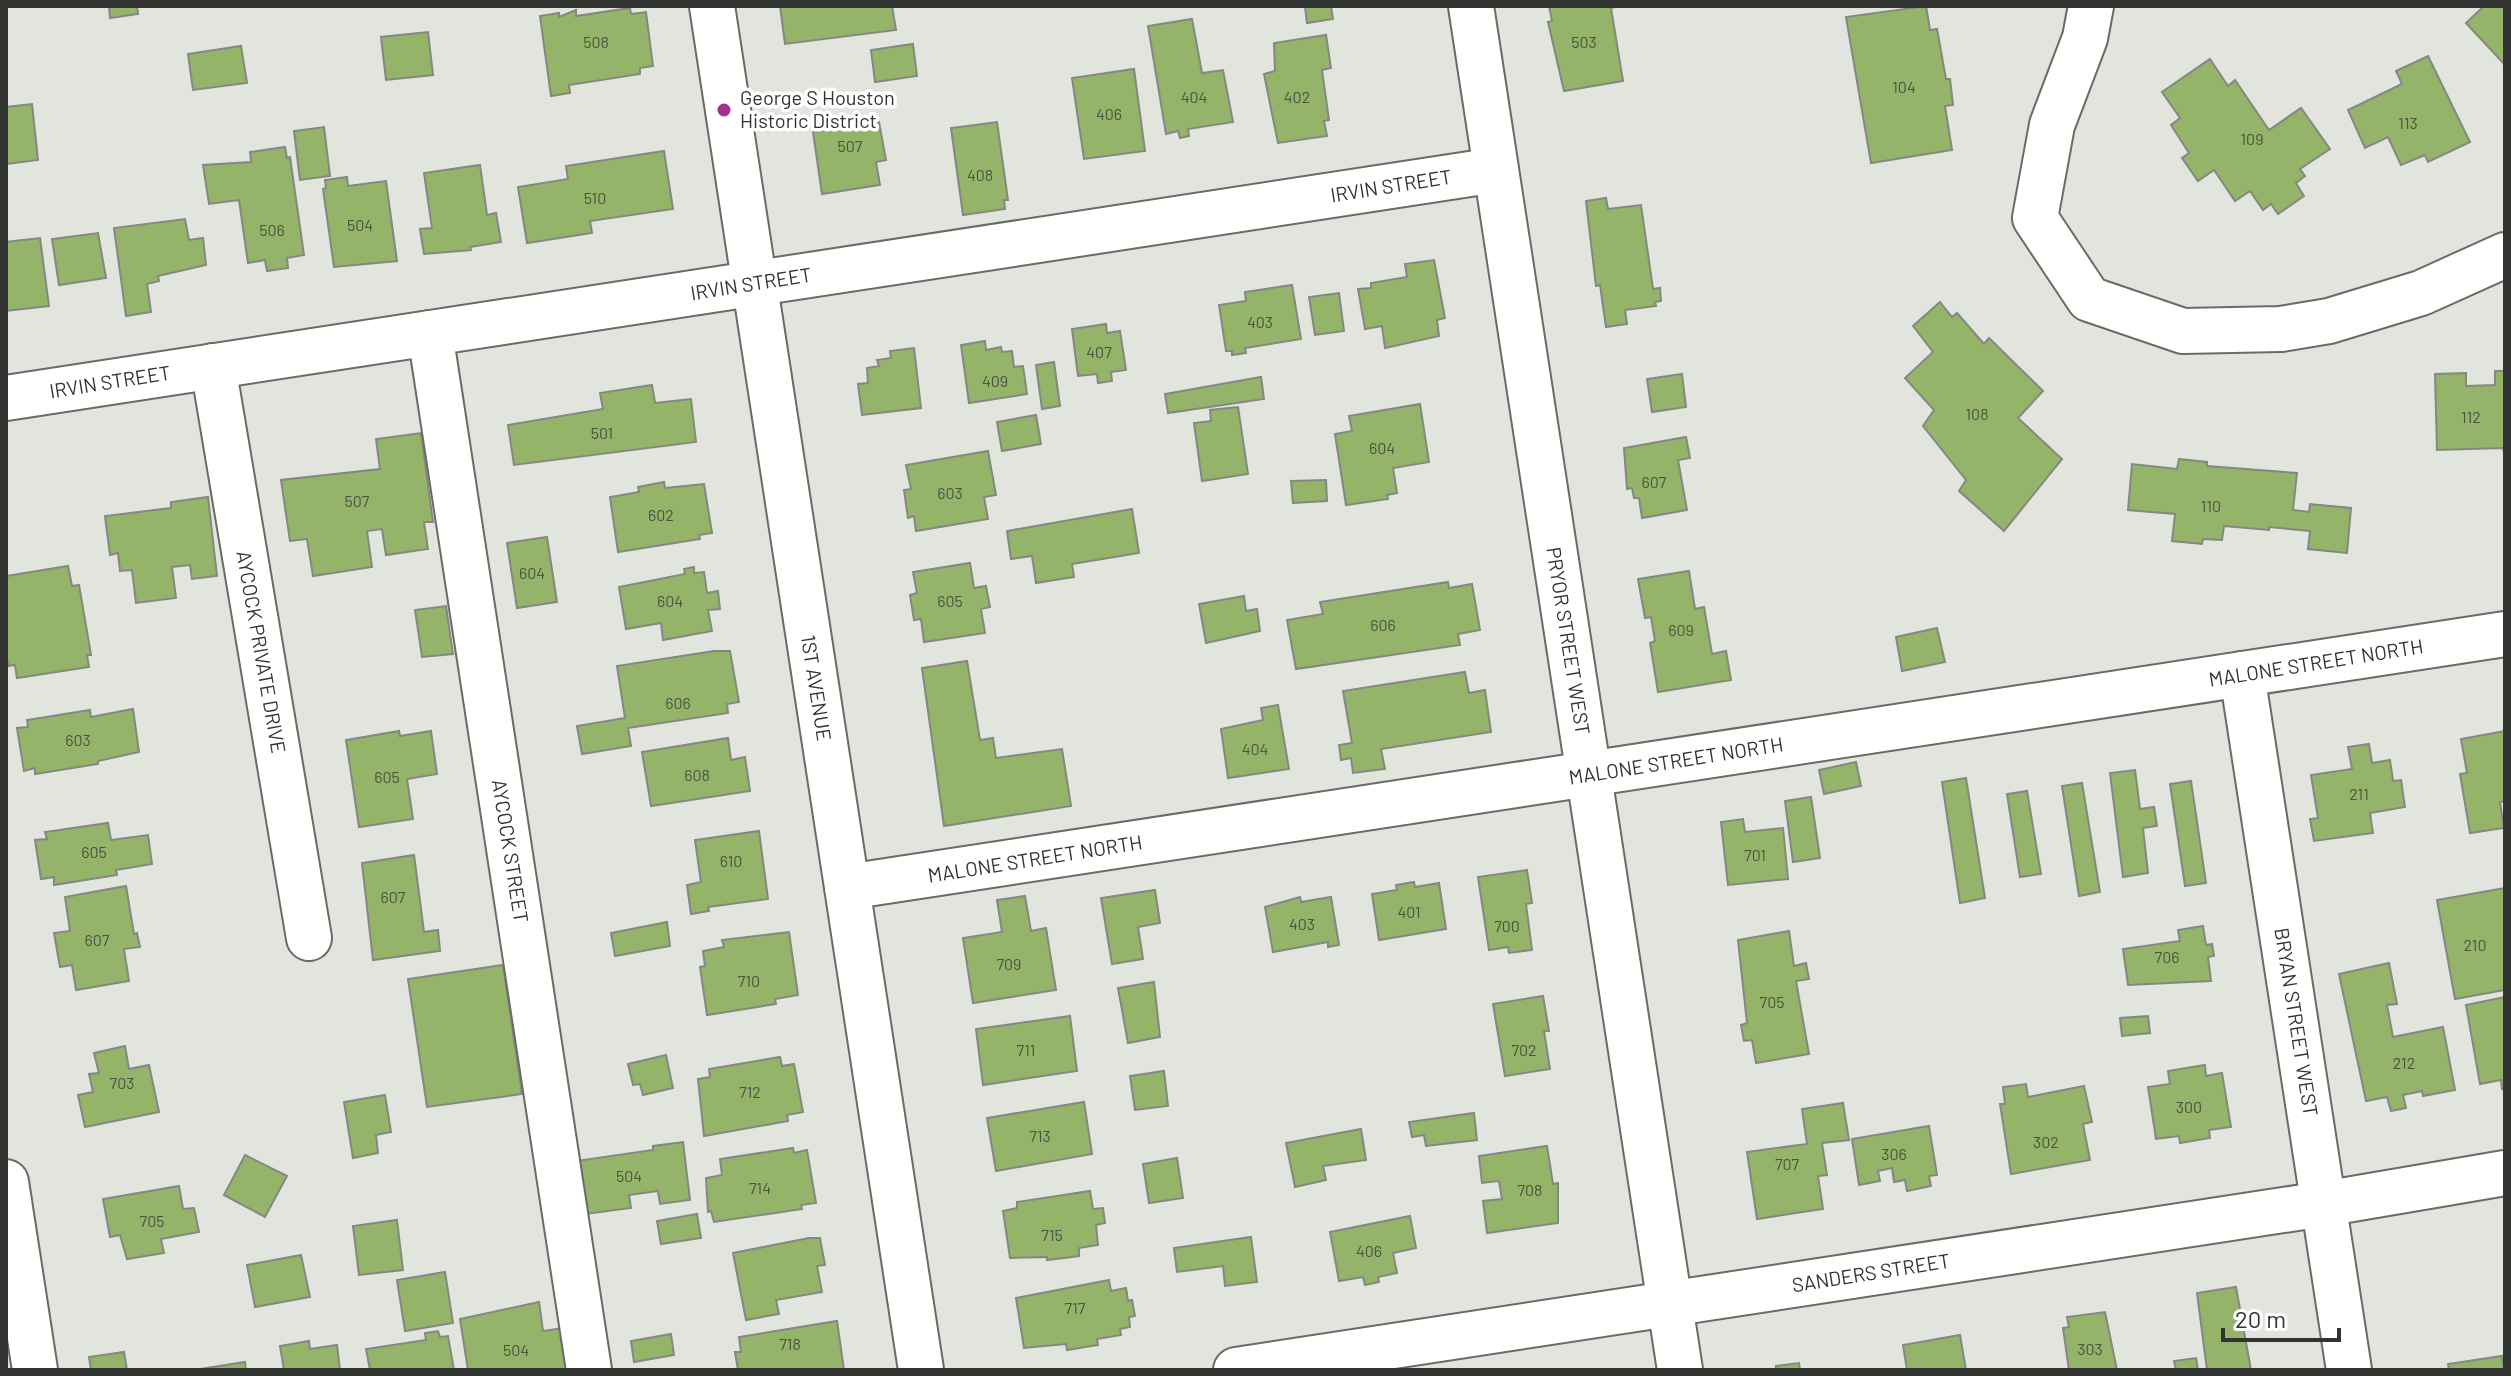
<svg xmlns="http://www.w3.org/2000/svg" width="2511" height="1376" viewBox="0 0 2511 1376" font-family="Barlow,sans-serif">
<rect width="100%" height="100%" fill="#e1e5dd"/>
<g fill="#94b469" stroke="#858881" stroke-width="2">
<path d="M109 6H137L138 14 110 18Z"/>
<path d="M780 6H892L896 30 785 44Z"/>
<path d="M1301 6H1331L1333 19 1307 23 1305 7Z"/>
<path d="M1549 6H1620L1611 8 1623 81 1564 91 1548 22 1552 21Z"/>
<path d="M1926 6 1930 30 1937 29 1946 79H1950L1953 105 1945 106 1952 150 1871 163 1846 17Z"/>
<path d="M2484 6H2505V65L2466 23Z"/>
<path d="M630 8 631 14 646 12 653 66 640 68V74L569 85 570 93 551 96 540 16 559 13V17L576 10V16Z"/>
<path d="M1192 19 1202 73 1223 70 1233 122 1188 129 1189 136 1180 138 1178 131 1166 134 1148 26Z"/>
<path d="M428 32 433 75 386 80 381 37Z"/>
<path d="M1326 35 1331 68 1322 70 1329 120 1324 121 1327 136 1278 143 1264 74 1275 71 1274 43Z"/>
<path d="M913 44 917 76 875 82 871 50Z"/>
<path d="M241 46 247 83 193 90 188 54Z"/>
<path d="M2428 56 2470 142 2428 162 2425 155 2401 165 2388 137 2365 148 2348 110 2402 84 2396 71Z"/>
<path d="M2210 59 2228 86 2235 80 2269 130 2301 108 2330 149 2300 169 2305 176 2296 183 2304 196 2278 214 2271 204 2263 210 2250 191 2235 201 2214 170 2198 181 2182 158 2189 153 2171 125 2180 118 2162 92Z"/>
<path d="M1134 69 1145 151 1084 159 1072 78Z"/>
<path d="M32 104 38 160 6 164V107Z"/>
<path d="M879 122 886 160 876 162 880 185 822 194 813 132Z"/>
<path d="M997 122 1008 200H1004L1005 209 963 215 951 128Z"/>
<path d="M324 127 330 176 300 180 294 131Z"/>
<path d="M285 147 287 158 290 157 304 255 287 258 288 268 267 271 265 260 248 263 239 200 209 204 203 165 251 162 250 152Z"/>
<path d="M664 151 673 209 590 221 592 233 527 243 518 187 568 179 566 166Z"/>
<path d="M480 165 487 215 496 213 501 242 470 247 471 250 424 254 420 229 432 228 424 173Z"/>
<path d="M347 177 348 186 386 181 397 261 334 267 323 189 326 188 325 180Z"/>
<path d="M1606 198 1608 209 1641 205 1653 289 1660 288 1661 301 1655 302 1656 306 1625 310 1627 324 1606 327 1600 285 1596 286 1586 201Z"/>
<path d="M185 219 189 240 203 238 206 265 158 276 159 281 147 284 151 312 126 316 114 228Z"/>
<path d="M98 233 106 278 59 285 52 239Z"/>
<path d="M40 238 49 306 6 311V242Z"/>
<path d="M1434 260 1445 318 1437 320 1439 336 1385 348 1382 326 1365 329 1358 289 1371 288V283L1407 277 1405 264Z"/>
<path d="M1292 285 1301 339 1245 348 1246 353 1232 355V351H1226L1219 305 1246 301 1245 292Z"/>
<path d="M1339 293 1344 331 1315 335 1309 297Z"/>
<path d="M1940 302 1952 317 1957 313 1984 344 1989 338 2043 391 2018 418 2062 459 2004 531 1959 491 1966 480 1923 426 1934 410 1905 378 1933 352 1913 326Z"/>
<path d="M1106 324 1107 333 1120 331 1126 370 1111 372 1112 381 1098 383 1097 374 1078 376 1072 329Z"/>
<path d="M985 341 986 350 1001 347 1002 352 1012 351 1014 367 1023 366 1027 394 969 403 961 345Z"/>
<path d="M914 348 921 408 862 415 858 384 868 383 867 368 879 366 877 360 891 358 890 351Z"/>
<path d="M1054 362 1060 406 1042 409 1036 365Z"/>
<path d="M2495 371H2505V457L2503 448 2437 450 2435 374 2466 373V386L2495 385Z"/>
<path d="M1682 374 1686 407 1652 412 1647 379Z"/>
<path d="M1261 377 1264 399 1168 413 1165 394Z"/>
<path d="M652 385 655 403 691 399 696 442 514 465 508 425 603 409 600 393Z"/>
<path d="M1420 404 1429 462 1393 468 1397 493 1387 495 1388 499 1346 505 1335 434 1352 431 1349 416Z"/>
<path d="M1238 407 1248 474 1202 481 1194 423 1211 421 1210 410Z"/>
<path d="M1036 415 1041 444 1002 451 997 422Z"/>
<path d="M421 433 433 522H424L428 549 386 555 382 529 367 531 372 567 313 576 307 539 290 541 281 480 380 469 376 439Z"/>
<path d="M1686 437 1690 458 1678 460 1687 510 1642 518 1639 498H1634L1632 488 1627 489 1624 448Z"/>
<path d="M988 451 996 495 984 497 988 519 916 531 914 516 908 518 904 490 911 489 906 465Z"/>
<path d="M2179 459 2207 462V466L2297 473 2293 510 2309 512 2310 504 2351 508 2347 553 2308 549 2310 531 2269 527V530L2224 526 2222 540 2203 539 2202 544 2172 541 2175 514 2128 510 2132 464 2177 469Z"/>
<path d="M1326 480 1327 501 1293 503 1291 481Z"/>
<path d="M664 482 665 488 704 484 712 533 699 535 700 539 618 552 610 497 639 492 638 487Z"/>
<path d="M208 497 217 576 192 579 190 565 172 567 176 598 136 603 132 570 120 571 118 553 110 555 105 516 171 508V502Z"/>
<path d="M1132 509 1139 553 1072 564 1074 577 1036 583 1032 556 1011 559 1007 531Z"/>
<path d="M547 537 557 602 517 608 507 543Z"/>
<path d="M970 563 974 588 986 586 990 607 981 609 985 633 924 642 921 619 914 620 910 595 917 593 913 572Z"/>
<path d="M68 566 72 586 79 585 91 655H87L89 667 17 678 15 665 8 666 6 651V576Z"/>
<path d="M694 567V573L704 572 707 593 718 591 720 609 708 610 712 631 663 640 661 623 626 629 619 587 685 574 684 569Z"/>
<path d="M1689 571 1695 609 1704 607 1712 654 1726 651 1731 680 1658 692 1650 643 1655 641 1651 617 1645 618 1638 579Z"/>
<path d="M1448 582 1449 588 1472 584 1480 630 1458 634 1460 645 1296 669 1287 620 1323 614 1320 602Z"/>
<path d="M1244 596 1246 611 1257 609 1260 631 1206 643 1199 604Z"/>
<path d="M446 606 453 654 422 657 415 610Z"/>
<path d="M1937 628 1945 662 1902 671 1896 637Z"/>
<path d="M714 651H730L739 702 727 704 728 713 628 728 631 746 582 754 577 726 625 718 617 666Z"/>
<path d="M967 661 980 740 993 738 996 758 1062 749 1071 806 944 826 922 668Z"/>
<path d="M1465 672 1469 693 1485 690 1491 732 1381 749 1385 769 1353 773 1351 758 1341 760 1339 745 1352 743 1343 691Z"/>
<path d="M1278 705 1289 769 1228 778 1221 729 1263 720 1261 708Z"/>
<path d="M133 709 139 752 98 761V764L35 774V768L24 771 17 728 28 727 27 720 90 710 91 717Z"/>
<path d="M399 731 400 736 431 731 437 774 407 779 413 819 359 827 346 740Z"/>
<path d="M2505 731V801L2500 802 2504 828 2470 833 2460 774 2467 773 2461 739Z"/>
<path d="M728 738 731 760 745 757 750 791 651 806 642 752Z"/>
<path d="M2369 744 2372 763 2390 760 2393 781 2401 780 2405 807 2370 813 2373 833 2314 841 2310 819 2318 818 2311 775 2352 769 2348 747Z"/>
<path d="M1856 762 1861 786 1824 794 1819 770Z"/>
<path d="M2135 770 2140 809 2154 807 2157 826 2143 828 2148 873 2123 877 2110 773Z"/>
<path d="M1966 778 1985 898 1960 903 1942 782Z"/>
<path d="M2191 781 2206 883 2185 886 2170 784Z"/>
<path d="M2082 783 2100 892 2079 896 2062 786Z"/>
<path d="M2027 791 2041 874 2020 877 2007 794Z"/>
<path d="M1811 797 1820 858 1793 862 1785 801Z"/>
<path d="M1743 819 1745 832 1783 828 1788 879 1728 885 1721 822Z"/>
<path d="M108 823 111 840 148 835 152 864 116 870 117 875 54 885V877L41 879 35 840 47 839 45 832Z"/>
<path d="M759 831 768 899 708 907 709 911 691 914 687 885 701 882 695 840Z"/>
<path d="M414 855 424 932 438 930 440 951 373 960 362 863Z"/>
<path d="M1527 870 1532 903 1526 904 1532 950 1509 953 1508 947 1489 950 1478 877Z"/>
<path d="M1414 882 1415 887 1439 883 1446 929 1379 940 1372 894 1397 890 1396 885Z"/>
<path d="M126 886 134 934 137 933 140 947 124 949 129 981 76 990 72 965 60 967 54 933 70 931 65 897Z"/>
<path d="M2505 888V990L2455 999 2437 900Z"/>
<path d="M1155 890 1160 923 1138 927 1143 959 1112 964 1101 898Z"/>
<path d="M1025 896 1031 931 1046 928 1056 990 973 1003 963 938 1002 932 997 900Z"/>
<path d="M1300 897 1301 902 1331 897 1339 945 1328 947V942L1273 952 1265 907Z"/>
<path d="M667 922 670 946 615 956 611 933Z"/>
<path d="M2203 926 2206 945 2212 944 2214 956 2208 957 2211 981 2128 985 2123 949 2180 941 2178 930Z"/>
<path d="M1789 931 1794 966 1806 963 1809 979 1796 981 1809 1054 1756 1063 1752 1040 1744 1041 1741 1025 1747 1023 1738 940Z"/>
<path d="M789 932 798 995 775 999 776 1004 707 1015 700 967 705 966 703 951 724 947 722 940Z"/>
<path d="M2389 963 2397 1004 2387 1005 2393 1037 2443 1027 2455 1090 2423 1096 2422 1091 2403 1095 2406 1108 2391 1111 2387 1097 2366 1101 2339 974Z"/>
<path d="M503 965 522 1094 427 1107 408 979Z"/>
<path d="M1154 982 1160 1037 1128 1043 1118 988Z"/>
<path d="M1543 996 1549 1031H1544L1550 1069 1505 1076 1493 1004Z"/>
<path d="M2505 997V1089H2502L2501 1080 2480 1084 2466 1005Z"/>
<path d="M1070 1016 1077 1071 983 1085 976 1029Z"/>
<path d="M2148 1016 2150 1033 2122 1036 2120 1018Z"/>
<path d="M125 1046 129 1069 149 1065 159 1112 85 1127 78 1095 93 1092 89 1074 99 1073 94 1053Z"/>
<path d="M666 1055 673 1088 643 1095 640 1084 633 1085 628 1064Z"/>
<path d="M780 1057 782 1066 794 1064 803 1112 787 1115 788 1121 704 1136 698 1079 710 1077 709 1069Z"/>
<path d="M2205 1065 2206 1076 2222 1073 2231 1127 2209 1130 2210 1138 2180 1143 2179 1136 2156 1139 2148 1087 2170 1084 2168 1071Z"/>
<path d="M1164 1071 1168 1106 1135 1110 1130 1076Z"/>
<path d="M2026 1084 2028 1097 2084 1086 2092 1122 2083 1124 2090 1160 2011 1174 2000 1104H2005L2003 1087Z"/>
<path d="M385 1095 391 1132 376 1135 378 1153 353 1158 344 1102Z"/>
<path d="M1084 1102 1092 1154 996 1171 987 1118Z"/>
<path d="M1843 1103 1849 1140 1822 1143 1827 1175 1818 1176 1823 1209 1757 1219 1747 1152 1807 1144 1802 1109Z"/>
<path d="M1474 1113 1477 1140 1426 1146 1424 1135 1412 1137 1409 1122Z"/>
<path d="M1929 1126 1937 1175 1929 1176 1931 1186 1907 1191 1905 1180 1894 1182 1892 1168 1878 1171 1880 1181 1859 1185 1852 1139Z"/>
<path d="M1361 1129 1366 1160 1323 1166 1326 1180 1295 1187 1286 1143Z"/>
<path d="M683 1142 690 1200 660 1204 658 1191 629 1195 631 1208 578 1215 569 1162 653 1150V1146Z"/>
<path d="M1547 1146 1553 1184 1558 1183V1223L1487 1233 1483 1201 1502 1199 1499 1181 1482 1183 1479 1156Z"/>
<path d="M793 1148 794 1153 807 1150 816 1203 801 1205 802 1209 714 1222 711 1211 708 1212 706 1178 722 1175 720 1159Z"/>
<path d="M245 1155 287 1176 265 1217 224 1195Z"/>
<path d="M1177 1158 1183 1198 1149 1203 1143 1164Z"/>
<path d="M179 1186 183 1209 194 1208 199 1232 161 1239 164 1253 127 1259 120 1235 110 1237 103 1199Z"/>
<path d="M1090 1191 1093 1209 1103 1208 1105 1223 1096 1225 1098 1245 1079 1248V1256L1047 1260V1257L1010 1258 1003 1211 1017 1208V1202Z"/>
<path d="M697 1214 701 1238 661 1244 657 1221Z"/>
<path d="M1410 1216 1416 1248 1393 1253 1397 1273 1378 1277 1379 1282 1365 1285 1363 1277 1339 1281 1330 1232Z"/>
<path d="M397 1220 403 1270 359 1275 353 1226Z"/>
<path d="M1251 1237 1257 1282 1225 1286 1223 1266 1177 1272 1174 1248Z"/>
<path d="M809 1238H820L825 1265 817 1266 822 1292 776 1300 779 1314 746 1320 733 1253Z"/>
<path d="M301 1255 310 1297 255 1307 247 1265Z"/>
<path d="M445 1272 453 1323 405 1331 397 1280Z"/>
<path d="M1109 1280 1111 1291 1126 1288 1128 1301 1132 1300 1135 1316 1129 1317 1130 1327 1120 1329 1121 1335 1097 1339 1098 1345 1067 1350 1066 1344 1024 1348 1016 1298Z"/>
<path d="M2236 1287 2251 1370H2207L2197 1293Z"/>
<path d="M539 1302 543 1331 564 1328 570 1370H468L460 1319Z"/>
<path d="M2105 1312 2117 1370H2069L2063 1328 2069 1327 2067 1317Z"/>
<path d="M837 1321 844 1370H738L735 1352H741L739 1337Z"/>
<path d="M438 1331 440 1337 448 1336 454 1370H370L366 1349 426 1340 425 1333Z"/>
<path d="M671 1334 674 1355 634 1362 631 1341Z"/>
<path d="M1960 1335 1966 1370H1907L1903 1345Z"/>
<path d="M309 1341 310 1349 337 1345 340 1370H284L280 1346Z"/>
<path d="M124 1352 127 1370H91L89 1357Z"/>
<path d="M2502 1356 2504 1370H2449L2448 1364Z"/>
<path d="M2196 1358 2198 1370H2176L2174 1361Z"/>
<path d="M245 1362 246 1370H194Z"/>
<path d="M1799 1363 1800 1370H1776V1366Z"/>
</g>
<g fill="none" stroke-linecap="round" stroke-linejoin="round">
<defs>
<g id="minor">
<path d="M712 6 921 1370"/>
<path d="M1471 6 1680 1370"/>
<path d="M2091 6 2085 38 2052 125 2035 218 2089 299 2183 331 2281 329 2329 321 2421 293 2505 255"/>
<path d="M430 333 589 1370"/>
<path d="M213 366 309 938"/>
<path d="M6 398 1496 170"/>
<path d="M2242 674 2349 1370"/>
<path d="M847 887 2505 634"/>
<path d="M6 1182 35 1370"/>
<path d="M1236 1370 2323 1204 2505 1173"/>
</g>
</defs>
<use href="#minor" stroke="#696c65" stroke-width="48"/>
<use href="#minor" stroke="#fff" stroke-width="44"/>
</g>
<circle fill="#a3308b" stroke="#fff" stroke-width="3" cx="724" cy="110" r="8"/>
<g text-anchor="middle" stroke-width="7" stroke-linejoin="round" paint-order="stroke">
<g font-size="16" fill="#4a543f">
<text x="596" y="48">508</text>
<text x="1584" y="48">503</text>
<text x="1904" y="93">104</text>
<text x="1194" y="103">404</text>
<text x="1297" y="103">402</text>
<text x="1109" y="120">406</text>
<text x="2408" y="129">113</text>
<text x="2252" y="145">109</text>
<text x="850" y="152">507</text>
<text x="980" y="181">408</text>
<text x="595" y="204">510</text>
<text x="360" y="231">504</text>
<text x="272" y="236">506</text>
<text x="1260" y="328">403</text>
<text x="1099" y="358">407</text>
<text x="995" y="387">409</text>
<text x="1977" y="420">108</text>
<text x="2471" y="423">112</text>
<text x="602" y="439">501</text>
<text x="1382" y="454">604</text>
<text x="1654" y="488">607</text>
<text x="950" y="499">603</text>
<text x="357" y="507">507</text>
<text x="2211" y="512">110</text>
<text x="661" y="521">602</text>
<text x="532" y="579">604</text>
<text x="670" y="607">604</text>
<text x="950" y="607">605</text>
<text x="1383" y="631">606</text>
<text x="1681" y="636">609</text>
<text x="678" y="709">606</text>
<text x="78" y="746">603</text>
<text x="1255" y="755">404</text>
<text x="697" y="781">608</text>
<text x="387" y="783">605</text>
<text x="2359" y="800">211</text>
<text x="94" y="858">605</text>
<text x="1755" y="861">701</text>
<text x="731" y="867">610</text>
<text x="393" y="903">607</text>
<text x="1409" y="918">401</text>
<text x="1302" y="930">403</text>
<text x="1507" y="932">700</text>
<text x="97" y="946">607</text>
<text x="2475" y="951">210</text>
<text x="2167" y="963">706</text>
<text x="1009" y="970">709</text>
<text x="749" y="987">710</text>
<text x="1772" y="1008">705</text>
<text x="1026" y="1056">711</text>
<text x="1524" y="1056">702</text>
<text x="2404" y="1069">212</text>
<text x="122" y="1089">703</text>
<text x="750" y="1098">712</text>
<text x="2189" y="1113">300</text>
<text x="1040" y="1142">713</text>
<text x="2046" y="1148">302</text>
<text x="1894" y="1160">306</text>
<text x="1787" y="1170">707</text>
<text x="629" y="1182">504</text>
<text x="760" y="1194">714</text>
<text x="1530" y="1196">708</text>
<text x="152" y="1227">705</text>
<text x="1052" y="1241">715</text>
<text x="1369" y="1257">406</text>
<text x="1075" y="1314">717</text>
<text x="790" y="1350">718</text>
<text x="2090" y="1355">303</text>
<text x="516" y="1356">504</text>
</g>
<g font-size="20" fill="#323431" stroke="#fff" text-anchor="start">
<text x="740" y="105">George S Houston<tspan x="740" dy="23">Historic District</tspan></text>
</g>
<g font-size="20" fill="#323431" stroke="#fff">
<text transform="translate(1391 186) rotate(-9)" y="7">IRVIN STREET</text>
<text transform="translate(751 284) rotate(-9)" y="7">IRVIN STREET</text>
<text transform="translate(110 382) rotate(-9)" y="7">IRVIN STREET</text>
<text transform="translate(1568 641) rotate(81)" y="7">PRYOR STREET WEST</text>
<text transform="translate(261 652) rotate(80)" y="7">AYCOCK PRIVATE DRIVE</text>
<text transform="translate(2316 663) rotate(-9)" y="7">MALONE STREET NORTH</text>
<text transform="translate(816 688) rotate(81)" y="7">1ST AVENUE</text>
<text transform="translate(1676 761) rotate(-9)" y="7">MALONE STREET NORTH</text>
<text transform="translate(510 851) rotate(81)" y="7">AYCOCK STREET</text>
<text transform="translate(1035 859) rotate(-9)" y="7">MALONE STREET NORTH</text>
<text transform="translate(2296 1022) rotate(81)" y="7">BRYAN STREET WEST</text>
<text transform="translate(1871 1273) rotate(-9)" y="7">SANDERS STREET</text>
</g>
</g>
<rect width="2511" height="1376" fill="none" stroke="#323431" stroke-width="16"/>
<path d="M2223 1328v12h116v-12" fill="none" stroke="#323431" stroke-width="4"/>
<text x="2235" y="1328" font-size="24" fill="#323431" stroke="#ffffff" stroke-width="6" paint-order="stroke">20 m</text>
</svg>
